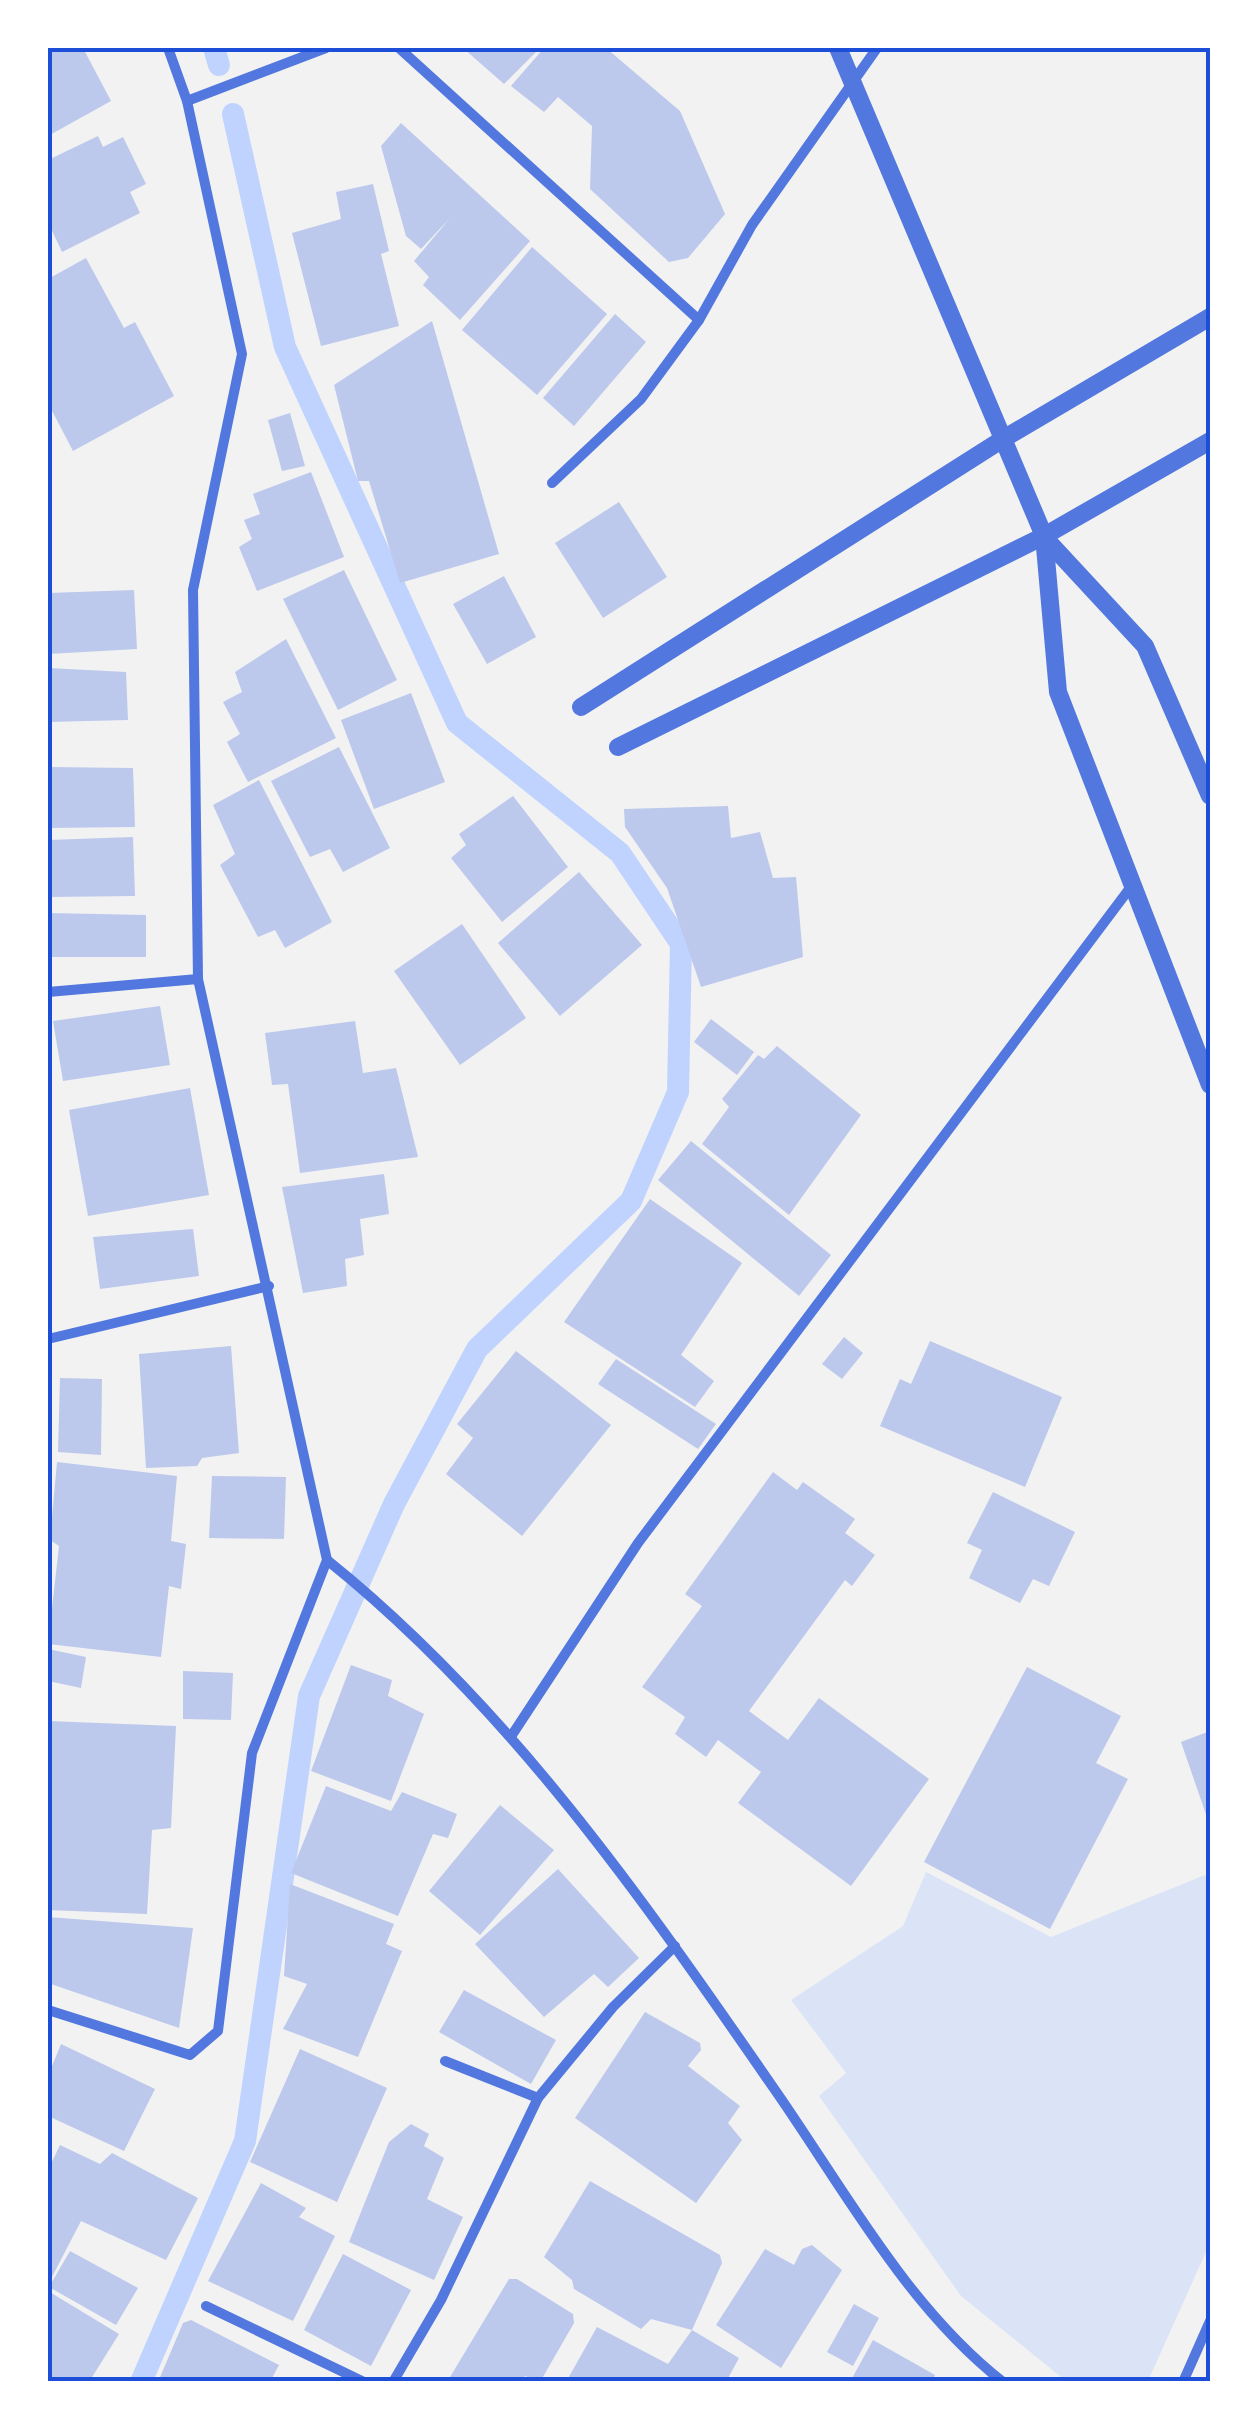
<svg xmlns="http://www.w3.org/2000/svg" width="1258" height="2429" viewBox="0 0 1258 2429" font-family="Poppins,sans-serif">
<rect width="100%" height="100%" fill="#f2f2f2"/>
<path fill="#dbe4f7" d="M926 1872 1051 1937 1205 1875 1210 1890V2243L1148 2381H1066L961 2296 819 2096 846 2073 791 2000 903 1926Z"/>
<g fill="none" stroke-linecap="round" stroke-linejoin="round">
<g stroke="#bfd3fe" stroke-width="22">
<path d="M214 48 219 65"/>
<path d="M141 2382 245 2141 309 1696 394 1504 477 1349 631 1201 678 1092 681 944 620 853 457 723 285 347 233 114"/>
</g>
</g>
<g fill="#bdc9ec">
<path d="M48 48H83L111 101 48 136Z"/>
<path d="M463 48H540L504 84Z"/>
<path d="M544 48H606L680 111 725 214 688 258 669 262 590 189 592 126 558 97 544 112 511 86Z"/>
<path d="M401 123 530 241 460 320 423 285 429 277 414 261 450 218 421 249 406 236 381 146Z"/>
<path d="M98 136 103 147 123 137 146 184 130 192 140 213 62 252 48 222V160Z"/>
<path d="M373 184 389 251 381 254 399 326 321 346 292 233 341 219 336 192Z"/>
<path d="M532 247 607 314 537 395 462 330Z"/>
<path d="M86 258 124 328 135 322 174 396 73 451 48 403V279Z"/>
<path d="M615 314 646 342 574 426 543 398Z"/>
<path d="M432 321 499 554 400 583 369 481H358L334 385Z"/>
<path d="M290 413 305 466 282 471 268 420Z"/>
<path d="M311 472 344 557 257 591 239 547 252 539 244 520 260 514 253 494Z"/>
<path d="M619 502 667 577 603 618 555 543Z"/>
<path d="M344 570 397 680 338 710 283 599Z"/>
<path d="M504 576 536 637 487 664 453 604Z"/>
<path d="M134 590 137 649 48 654V593Z"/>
<path d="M286 639 336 738 248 782 227 742 240 734 223 702 242 692 235 672Z"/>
<path d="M48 668 126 672 128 720 48 722Z"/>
<path d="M411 693 445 782 374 809 341 720Z"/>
<path d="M339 747 390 848 343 872 330 849 310 857 271 781Z"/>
<path d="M48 767 133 768 135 827 48 828Z"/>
<path d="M259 780 332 922 285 948 275 930 258 937 220 865 235 854 213 805Z"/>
<path d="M513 796 568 867 502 922 451 858 466 845 459 834Z"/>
<path d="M728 806 731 838 760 832 773 878 796 877 803 957 701 987 667 888 625 827 624 809Z"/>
<path d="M133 837 135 896 48 897V840Z"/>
<path d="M579 872 642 945 560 1016 498 943Z"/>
<path d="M48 913 146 915V957H48Z"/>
<path d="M462 924 526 1018 460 1065 394 971Z"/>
<path d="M160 1006 170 1065 63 1081 53 1021Z"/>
<path d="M711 1019 754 1052 737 1075 694 1042Z"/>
<path d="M355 1021 363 1073 396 1068 418 1157 300 1173 288 1084 272 1085 265 1033Z"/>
<path d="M777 1046 861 1115 789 1215 702 1144 729 1107 722 1099 758 1055 764 1059Z"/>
<path d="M190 1088 209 1195 88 1216 69 1110Z"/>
<path d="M691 1141 831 1255 799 1296 658 1180Z"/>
<path d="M384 1174 389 1214 360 1219 364 1255 345 1259 347 1286 303 1293 282 1187Z"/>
<path d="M650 1199 742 1263 681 1355 714 1381 695 1407 564 1322Z"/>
<path d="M193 1229 199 1276 100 1289 93 1237Z"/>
<path d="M844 1337 863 1353 842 1379 822 1364Z"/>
<path d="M930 1341 1062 1397 1025 1487 880 1426 900 1379 911 1384Z"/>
<path d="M231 1346 239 1453 202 1458 197 1466 146 1468 139 1354Z"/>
<path d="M516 1351 611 1425 522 1536 446 1474 473 1438 457 1424Z"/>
<path d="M616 1359 716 1424 698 1449 598 1384Z"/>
<path d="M60 1378 102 1379 101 1455 58 1452Z"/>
<path d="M57 1462 177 1476 171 1541 186 1544 181 1589 169 1586 161 1657 48 1644 59 1546 50 1540Z"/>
<path d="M773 1472 797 1490 803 1482 855 1519 845 1533 875 1555 852 1586 845 1580 749 1711 788 1740 819 1698 929 1779 851 1886 738 1803 761 1772 718 1740 706 1757 675 1734 685 1717 642 1687 702 1606 685 1594Z"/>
<path d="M212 1476 286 1477 284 1539 209 1538Z"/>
<path d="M993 1492 1075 1532 1049 1586 1033 1579 1020 1603 969 1578 982 1550 967 1543Z"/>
<path d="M48 1649 86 1657 81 1688 48 1681Z"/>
<path d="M351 1665 392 1680 388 1696 424 1714 391 1801 311 1771Z"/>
<path d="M1027 1667 1121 1716 1096 1763 1128 1779 1050 1929 924 1862Z"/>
<path d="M183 1671 233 1673 231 1720 183 1719Z"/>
<path d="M48 1721 176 1726 171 1828 152 1830 147 1914 48 1910Z"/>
<path d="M1210 1731V1826L1181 1742Z"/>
<path d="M326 1786 391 1811 402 1792 457 1814 448 1838 433 1834 398 1916 291 1873Z"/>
<path d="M500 1805 554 1850 480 1935 429 1891Z"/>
<path d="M558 1869 639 1958 608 1987 594 1974 544 2017 475 1944Z"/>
<path d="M290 1884 394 1924 386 1944 402 1951 358 2057 283 2029 307 1984 284 1976Z"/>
<path d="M48 1917 193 1928 179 2028 48 1983Z"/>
<path d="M464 1990 556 2040 531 2084 439 2032Z"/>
<path d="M645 2012 700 2043 701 2050 688 2066 740 2106 728 2123 742 2140 696 2203 575 2118Z"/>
<path d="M61 2044 155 2089 124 2151 48 2116V2076Z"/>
<path d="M300 2049 387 2088 337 2202 250 2162Z"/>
<path d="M411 2124 429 2134 424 2146 444 2158 427 2199 463 2217 434 2280 349 2242 389 2142Z"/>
<path d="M60 2145 100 2164 112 2153 198 2198 166 2260 81 2221 52 2277 48 2275V2170Z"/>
<path d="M590 2181 720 2255 722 2263 692 2330 651 2319 641 2329 574 2289 572 2280 544 2257Z"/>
<path d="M261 2183 306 2208 299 2217 335 2236 293 2321 208 2281Z"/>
<path d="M812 2245 842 2270 781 2368 716 2325 765 2249 794 2265 802 2249Z"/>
<path d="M70 2251 138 2288 116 2325 49 2287Z"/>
<path d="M343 2254 411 2290 371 2366 304 2330Z"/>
<path d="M509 2279H517L573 2314 574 2323 540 2382 525 2376 522 2382H447Z"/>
<path d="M48 2291 119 2334 89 2382 48 2380Z"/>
<path d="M854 2304 879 2318 853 2366 827 2352Z"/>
<path d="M191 2320 279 2365 270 2382H158L183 2323Z"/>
<path d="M597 2327 668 2364 692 2330 739 2358 726 2382H566Z"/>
<path d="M873 2340 935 2375 932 2382H850Z"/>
</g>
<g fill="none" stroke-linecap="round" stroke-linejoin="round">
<g stroke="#5277de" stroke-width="10">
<path d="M399 48 699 320"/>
<path d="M187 101 326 48"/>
<path d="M552 483 641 399 699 320 752 225 877 48"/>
<path d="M48 992 198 979"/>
<path d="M48 1339 269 1286"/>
<path d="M327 1560C509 1706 643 1899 775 2090 844 2189 907 2307 1003 2382"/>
<path d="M512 1735 638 1543 1133 884"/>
<path d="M48 2010 190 2055 218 2031 252 1753 327 1560 198 979 193 590 242 354 187 101 168 48"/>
<path d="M445 2061 538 2098"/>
<path d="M206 2306 364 2382"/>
<path d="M393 2382 441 2300 538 2098 613 2007 675 1946"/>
<path d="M1183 2382 1210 2321"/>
</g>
<g stroke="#5277de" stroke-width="18">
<path d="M838 48 1044 536 1058 692 1210 1085"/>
<path d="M1044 537 1145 646 1210 796"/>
<path d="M581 707 1003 439 1210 317"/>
<path d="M618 747 1044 536 1210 441"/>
</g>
</g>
<rect width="1258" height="2429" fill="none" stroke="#ffffff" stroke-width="100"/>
<rect x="50" y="50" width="1158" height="2329" fill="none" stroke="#1d4ed8" stroke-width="4"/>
</svg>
